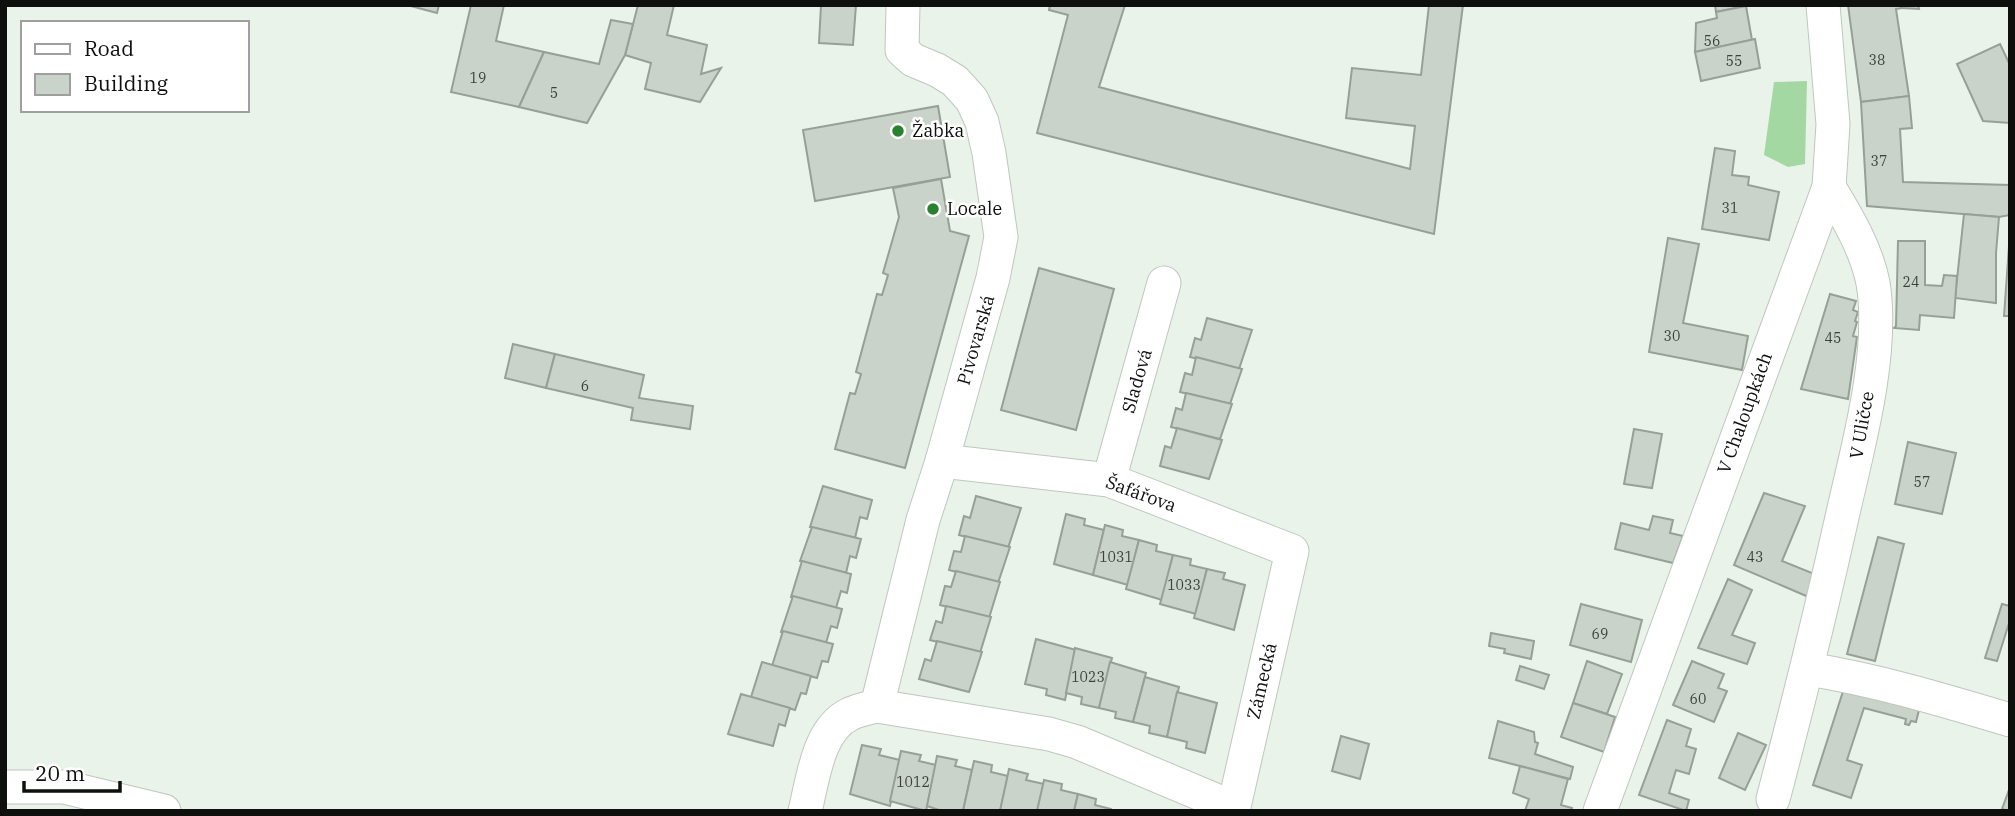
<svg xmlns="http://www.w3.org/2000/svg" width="2015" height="816" viewBox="0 0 2015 816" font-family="'IBM Plex Serif',serif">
<rect width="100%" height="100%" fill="#eaf3e9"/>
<path fill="#a3d8a2" d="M1807 81 1805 164 1788 167 1764 155 1774 82Z"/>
<g fill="#cad3c9" stroke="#979f97" stroke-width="2">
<path d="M407 5H439L437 13Z"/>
<path d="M471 5H504L496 41 544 52 519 107 451 92Z"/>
<path d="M638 5H674L667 35 707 45 701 74 721 68 700 102 645 89 651 63 625 55Z"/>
<path d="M821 5H856L853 45 819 43Z"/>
<path d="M1050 5H1125L1099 87 1410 169 1415 126 1346 118 1352 68 1421 75 1429 5H1463L1434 234 1037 133 1068 15 1049 10Z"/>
<path d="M1715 5H1745L1746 6 1716 12Z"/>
<path d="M1848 5H1900L1902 8 1896 9 1909 96 1861 102Z"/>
<path d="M1900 5H1918L1919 9 1902 8Z"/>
<path d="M1746 6 1752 40 1695 52 1696 23 1717 18 1716 12Z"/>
<path d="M611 20 633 24 625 55 587 123 519 107 544 52 599 64Z"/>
<path d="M1755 39 1760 68 1701 81 1695 52Z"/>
<path d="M2000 44 2010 65V123L1983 121 1957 64Z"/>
<path d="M1909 96 1912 128 1900 129 1903 182 2010 185V215L1999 217 1867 206 1861 102Z"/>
<path d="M938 106 950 177 815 201 803 130Z"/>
<path d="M1715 148 1735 151 1732 175 1749 177 1748 185 1779 192 1769 240 1702 229Z"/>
<path d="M941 179 950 231 969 236 905 468 835 449 850 393 855 394 861 374 856 372 877 294 882 295 888 275 883 273 899 217 893 188Z"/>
<path d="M1964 214 1999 217 1996 253V303L1955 298Z"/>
<path d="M2010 232V316H2004Z"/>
<path d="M1668 238 1699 244 1683 323 1748 336 1742 370 1649 352Z"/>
<path d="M1898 241H1925V285L1942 286 1944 275 1957 276 1954 318 1920 315 1919 330 1894 328 1896 326Z"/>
<path d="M1039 268 1114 289 1076 430 1001 410Z"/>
<path d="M1830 294 1856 301 1853 310 1858 312 1855 321 1857 322 1853 336 1857 337 1848 399 1801 389Z"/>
<path d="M1207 318 1252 330 1239 369 1190 357 1195 338 1201 340Z"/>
<path d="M513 344 555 354 546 388 505 378Z"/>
<path d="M555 354 644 375 639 398 693 406 690 429 631 420 633 408 546 388Z"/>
<path d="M1196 357 1242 369 1230 404 1180 392 1185 373 1192 375Z"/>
<path d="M1186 393 1232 404 1220 439 1171 427 1176 408 1182 410Z"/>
<path d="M1177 428 1222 440 1209 479 1160 466 1165 446 1171 448Z"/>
<path d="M1634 429 1662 434 1652 488 1624 484Z"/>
<path d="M1908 442 1956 453 1942 514 1895 504Z"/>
<path d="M823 486 872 500 867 519 860 517 855 538 810 527Z"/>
<path d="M1764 493 1805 506 1782 561 1817 575 1811 598 1734 565Z"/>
<path d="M976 496 1021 508 1008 548 959 535 964 516 970 518Z"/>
<path d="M1066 514 1085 519 1084 525 1104 530 1093 575 1054 564Z"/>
<path d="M1653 516 1673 520 1670 533 1683 536 1673 563 1615 549 1621 523 1649 530Z"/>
<path d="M1105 525 1123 530 1122 536 1139 540 1128 585 1093 575Z"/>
<path d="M812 527 861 539 856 558 850 556 846 573 800 561Z"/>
<path d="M965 536 1010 547 998 583 949 570 954 551 961 552Z"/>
<path d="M1878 537 1904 544 1875 661 1847 654Z"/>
<path d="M1139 540 1157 545 1156 551 1173 555 1162 600 1126 589Z"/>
<path d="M1173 555 1191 559 1190 565 1207 569 1196 614 1160 604Z"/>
<path d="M802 561 851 574 847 593 841 591 836 608 791 597Z"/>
<path d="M1207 569 1225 573 1223 579 1245 585 1234 630 1194 618Z"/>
<path d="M956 571 1000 582 989 618 940 605 945 586 951 587Z"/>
<path d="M1728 579 1752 590 1732 635 1755 643 1747 664 1698 648Z"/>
<path d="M793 596 842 609 837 628 831 626 826 643 781 632Z"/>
<path d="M1581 604 1642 620 1631 662 1570 645Z"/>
<path d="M2002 604 2010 606V620L1997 661 1985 658Z"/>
<path d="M946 606 991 617 980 653 930 640 936 621 942 623Z"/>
<path d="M783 631 833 644 828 662 822 661 817 678 772 666Z"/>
<path d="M1491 633 1534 641 1531 659 1504 653 1505 649 1489 646Z"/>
<path d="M1036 639 1076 650 1065 700 1046 695 1047 689 1025 684Z"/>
<path d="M937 641 982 652 969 692 919 679 925 659 931 661Z"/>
<path d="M1075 648 1112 658 1099 708 1081 704 1082 697 1066 693Z"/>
<path d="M1587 661 1622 674 1607 714 1573 703Z"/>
<path d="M1692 661 1724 674 1718 688 1727 691 1714 722 1673 705Z"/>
<path d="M762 662 811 676 806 694 801 693 795 710 751 697Z"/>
<path d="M1110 662 1146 673 1133 722 1115 718 1116 712 1099 708Z"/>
<path d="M1520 666 1549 675 1544 689 1516 680Z"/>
<path d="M1145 677 1179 687 1167 737 1149 733 1150 726 1133 722Z"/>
<path d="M1846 682 1921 702 1916 722 1911 721 1909 725 1905 724 1906 719 1864 708 1847 760 1862 765 1851 798 1813 785Z"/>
<path d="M1177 692 1217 703 1205 753 1186 748 1187 742 1167 737Z"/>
<path d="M741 694 790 708 785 726 779 724 773 746 728 734Z"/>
<path d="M1573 703 1615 717 1604 752 1561 737Z"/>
<path d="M1667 720 1691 729 1686 746 1696 749 1689 774 1676 770 1669 793 1689 800 1686 811 1639 795Z"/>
<path d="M1498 721 1534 732 1535 742 1538 743 1535 754 1573 767 1570 779 1489 758Z"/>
<path d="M1738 733 1766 745 1745 790 1719 778Z"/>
<path d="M1341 736 1369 744 1360 779 1332 771Z"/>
<path d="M862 745 881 749 879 755 900 760 890 806 850 794Z"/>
<path d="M901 751 921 755 919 761 936 765 926 811 890 801Z"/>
<path d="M937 756 957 760 955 766 972 770 963 811H942L927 806Z"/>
<path d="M974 761 992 765 991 772 1008 776 1000 811H963Z"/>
<path d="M1520 766 1568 779 1561 805 1572 808 1571 811H1525L1529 799 1513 793Z"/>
<path d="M1009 769 1028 774 1026 780 1044 784 1037 811H1000Z"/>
<path d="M1044 780 1062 784 1061 790 1078 794 1074 811H1037Z"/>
<path d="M2010 787V811H2009L2002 809Z"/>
<path d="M1078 794 1096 799 1095 805 1111 809V811H1074Z"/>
</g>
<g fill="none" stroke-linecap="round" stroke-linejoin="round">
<defs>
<g id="minor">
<path d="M903 5 902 50 913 60 937 70 955 81 972 100 982 122 989 153 1001 237 993 278 942 461 923 520 877 706 1049 734 1077 742 1234 808"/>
<path d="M942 461 1109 480 1292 551 1233 811"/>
<path d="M1109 480 1164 283"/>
<path d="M1808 669C1877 680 1943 700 2010 720"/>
<path d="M5 787H64L164 811"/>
<path d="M1773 799C1799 701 1823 603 1845 504 1860 440 1884 349 1873 283 1866 248 1847 217 1829 187"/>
<path d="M805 811C813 779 818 729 850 714 858 710 868 708 877 706"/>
<path d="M1600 811 1829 187 1833 124 1823 5"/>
</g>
</defs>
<use href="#minor" stroke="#bec7be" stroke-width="35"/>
<use href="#minor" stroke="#fff" stroke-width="33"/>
</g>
<g fill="#2a8130" stroke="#fff" stroke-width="2.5">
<circle cx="898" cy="131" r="7"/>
<circle cx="933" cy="209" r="7"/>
</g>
<g text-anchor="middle" stroke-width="5" stroke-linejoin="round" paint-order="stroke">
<g font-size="14" fill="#3c413c">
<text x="1712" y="46">56</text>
<text x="1877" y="65">38</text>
<text x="1734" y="66">55</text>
<text x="478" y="83">19</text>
<text x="554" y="98">5</text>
<text x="1879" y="166">37</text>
<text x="1730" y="213">31</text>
<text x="1911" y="287">24</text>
<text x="1672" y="341">30</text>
<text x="1833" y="343">45</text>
<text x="585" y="391">6</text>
<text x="1922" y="487">57</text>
<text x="1116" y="562">1031</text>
<text x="1755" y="562">43</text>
<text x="1184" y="590">1033</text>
<text x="1600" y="639">69</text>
<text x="1088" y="682">1023</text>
<text x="1698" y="704">60</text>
<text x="913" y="787">1012</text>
</g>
<g font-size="18" fill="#0d100d" stroke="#fff" text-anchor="start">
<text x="912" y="137">Žabka</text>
<text x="947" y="215">Locale</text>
</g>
<g font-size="18" fill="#0d100d" stroke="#fff">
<text transform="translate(976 340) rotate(-74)" y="6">Pivovarská</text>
<text transform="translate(1137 381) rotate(-74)" y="6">Sladová</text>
<text transform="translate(1745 413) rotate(-70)" y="6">V Chaloupkách</text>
<text transform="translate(1862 425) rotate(-80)" y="6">V Uličce</text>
<text transform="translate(1141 494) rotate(20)" y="6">Šafářova</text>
<text transform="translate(1262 681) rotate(-77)" y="6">Zámecká</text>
</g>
</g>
<rect width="2015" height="816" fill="none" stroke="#0d100d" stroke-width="14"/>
<rect x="21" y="21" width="228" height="91" fill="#ffffff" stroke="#9e9f9e" stroke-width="2"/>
<rect x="35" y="44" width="35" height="10" fill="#ffffff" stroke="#9e9f9e" stroke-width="2"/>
<text x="84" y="56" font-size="21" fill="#0d100d">Road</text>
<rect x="35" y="74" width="35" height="21" fill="#cad3c9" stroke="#9e9f9e" stroke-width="2"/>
<text x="84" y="91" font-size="21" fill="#0d100d">Building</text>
<path d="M24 781v10h96v-10" fill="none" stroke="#0d100d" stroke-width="3.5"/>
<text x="35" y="781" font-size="21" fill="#0d100d" stroke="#ffffff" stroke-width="5" paint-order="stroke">20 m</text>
</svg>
